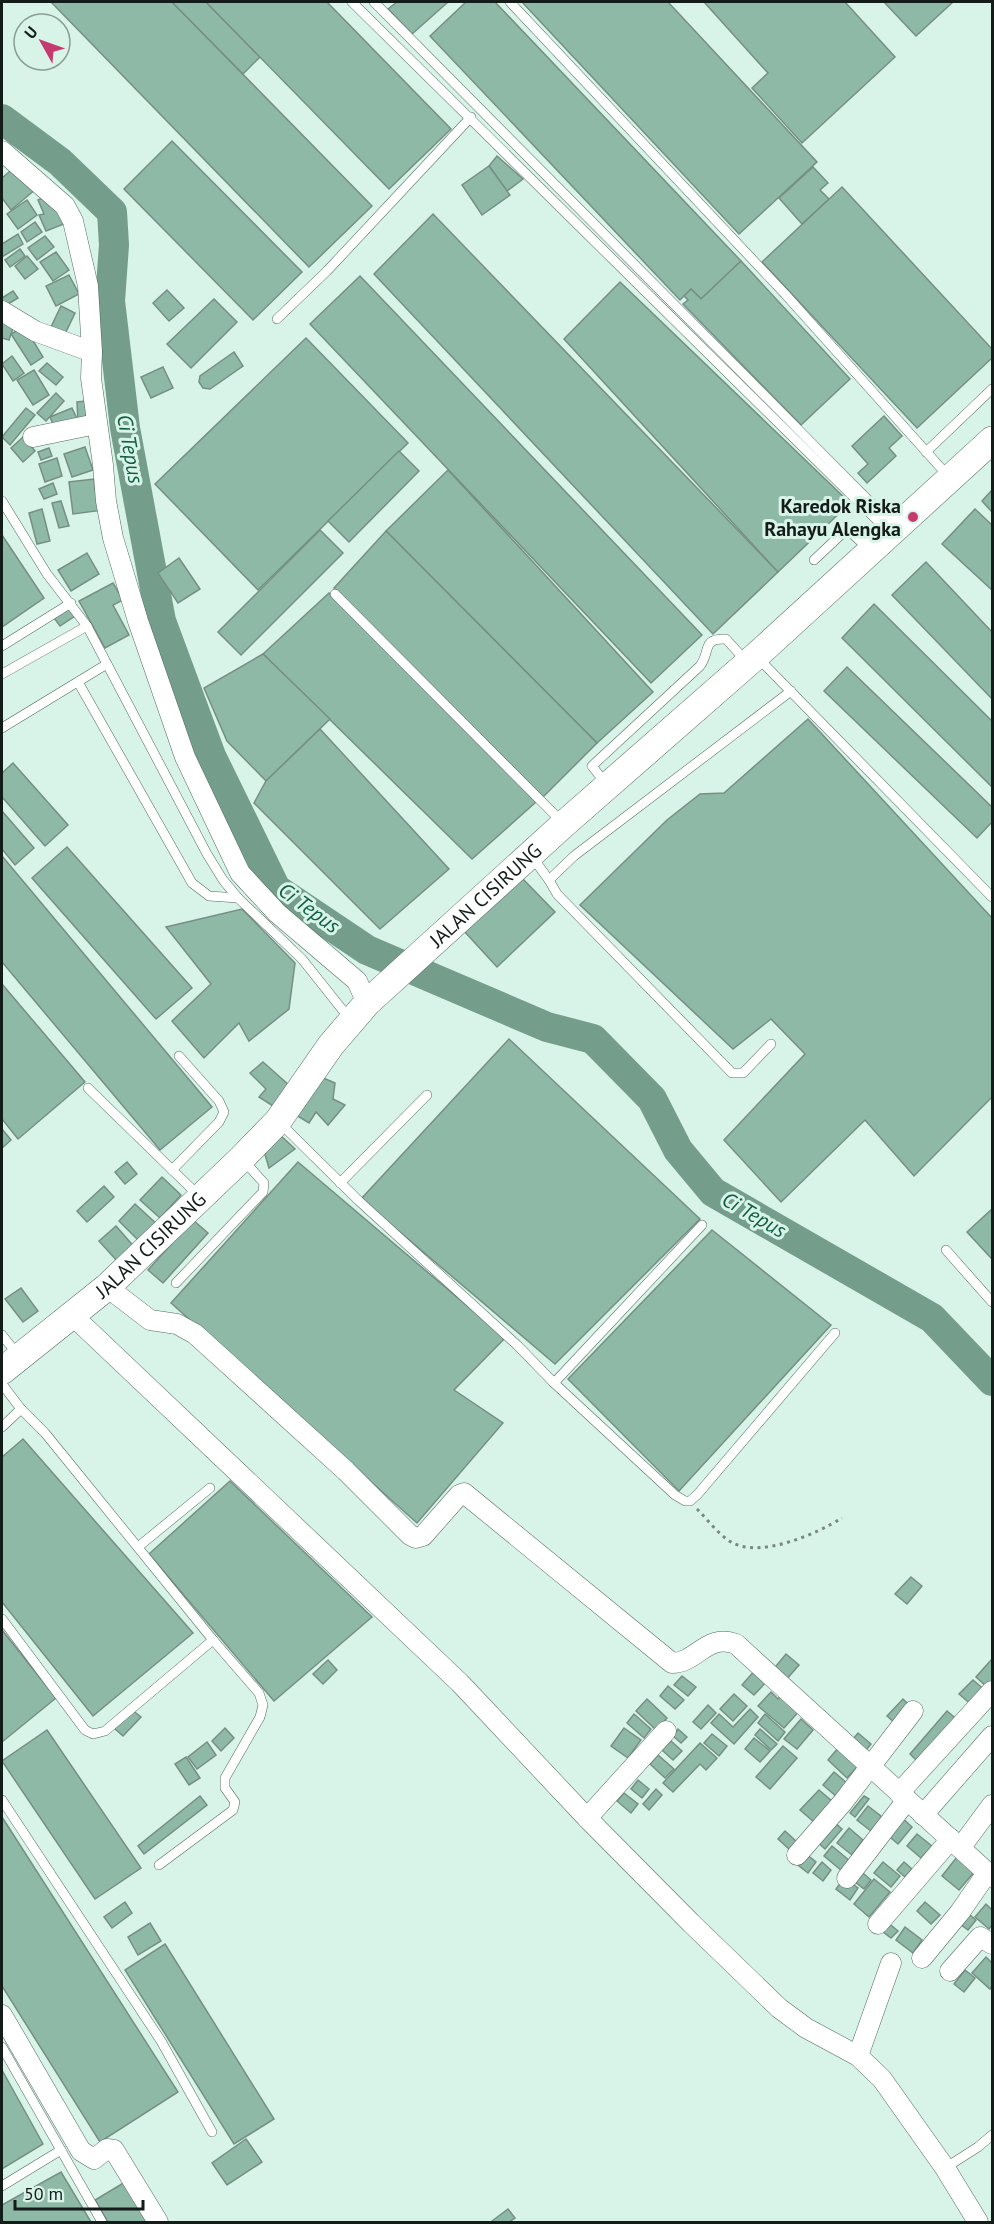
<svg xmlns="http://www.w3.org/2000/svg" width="994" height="2224" viewBox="0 0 994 2224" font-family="'PT Sans',sans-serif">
<rect width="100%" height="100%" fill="#d8f3e7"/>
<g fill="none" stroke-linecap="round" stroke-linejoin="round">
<path stroke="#749d8c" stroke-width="30" d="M2 119 60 162 112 212 114 245 110 301 125 428 161 621 211 756 276 889 367 950 547 1027 593 1039 652 1099 678 1150 713 1192 932 1318 992 1381"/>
</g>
<g fill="#8fb9a7" stroke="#768f84" stroke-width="1.5">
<path d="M54 2H172L372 206 309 267 52 3Z"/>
<path d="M172 2H206L260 57 243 74Z"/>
<path d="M206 2H327L451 129 389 189Z"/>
<path d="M397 2H448L412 34 388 9Z"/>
<path d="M466 2H495L741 261 701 299 691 289 680 300 430 36Z"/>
<path d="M522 2H668L817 162 739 234Z"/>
<path d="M704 2H845L895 57 802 143 752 88 768 73Z"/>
<path d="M884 2H953L916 36Z"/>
<path d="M172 141 302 272 253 320 124 189Z"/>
<path d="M497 156 523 179 507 191 489 166Z"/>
<path d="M16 166 36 189 11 210 2 198V178Z"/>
<path d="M489 166 510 195 482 215 462 185Z"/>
<path d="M813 167 828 183 820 190 829 199 802 224 779 198Z"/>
<path d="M842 187 992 349V358L917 428 762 262Z"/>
<path d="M48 196 69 222 46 231 39 215 44 214 38 200Z"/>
<path d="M27 200 37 215 18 229 7 214Z"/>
<path d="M433 214 778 572 713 634 374 274Z"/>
<path d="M35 222 42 232 27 242 21 232Z"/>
<path d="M18 234 23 244 2 257V244Z"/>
<path d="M45 236 54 247 37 260 28 248Z"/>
<path d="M20 249 25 256 10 267 5 260Z"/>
<path d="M56 252 69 270 53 281 40 262Z"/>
<path d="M27 256 38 269 25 279 15 266Z"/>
<path d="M741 261 850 379 801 425 683 304 688 300 684 296 691 289 701 299Z"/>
<path d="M69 275 79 294 56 306 46 286Z"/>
<path d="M360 276 702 635 651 683 310 324Z"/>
<path d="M620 282 850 503 778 572 564 339Z"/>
<path d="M167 290 184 308 169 321 153 303Z"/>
<path d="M13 291 18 298 3 307 2 298Z"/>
<path d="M214 299 237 322 191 368 167 344Z"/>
<path d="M61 306 75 313 65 334 51 327Z"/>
<path d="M2 318 15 322 9 340 2 338Z"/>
<path d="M24 326 43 357 31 365 11 334Z"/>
<path d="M306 338 408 443 258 590 155 484Z"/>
<path d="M234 352 243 366 210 389 203 388 199 382 200 376Z"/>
<path d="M12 356 24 373 13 381 2 364Z"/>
<path d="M47 363 63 377 56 385 39 371Z"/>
<path d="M163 367 173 388 151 398 141 377Z"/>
<path d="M34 370 49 395 33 405 17 380Z"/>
<path d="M56 393 64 401 46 421 37 413Z"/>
<path d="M86 401 88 421 78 422 77 402Z"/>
<path d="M26 408 35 415 10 445 2 437Z"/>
<path d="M72 408 78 421 56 431 50 417Z"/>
<path d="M884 416 902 436 889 448 896 456 867 483 858 473 868 464 852 446Z"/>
<path d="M23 437 35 451 23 462 11 448Z"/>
<path d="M85 447 93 470 72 477 64 454Z"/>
<path d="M49 448 52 456 41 460 38 452Z"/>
<path d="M399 451 419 471 349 542 328 521Z"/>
<path d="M57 458 62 476 45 482 39 464Z"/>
<path d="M448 470 653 692 597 743 386 531Z"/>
<path d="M94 479 95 490 104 510 73 514 69 482Z"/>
<path d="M53 483 57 494 44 499 39 489Z"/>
<path d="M992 490V512L982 501Z"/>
<path d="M61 501 69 526 59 528 52 503Z"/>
<path d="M42 509 50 541 37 544 29 513Z"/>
<path d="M975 509 992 525V590L942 544Z"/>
<path d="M320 530 343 553 241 655 218 632Z"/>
<path d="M386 531 597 743 543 797 334 588Z"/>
<path d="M2 535 44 598 2 627Z"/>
<path d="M87 553 99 574 71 591 58 570Z"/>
<path d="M179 558 200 589 178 603 158 573Z"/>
<path d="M926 562 992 632V699L892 595Z"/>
<path d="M113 583 123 600 113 605 129 635 105 648 79 601Z"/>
<path d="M329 593 536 802 472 859 263 654Z"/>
<path d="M874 604 992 721V787L842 638Z"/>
<path d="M69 607 75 616 60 626 54 618Z"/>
<path d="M263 654 330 719 266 781 227 741 204 688Z"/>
<path d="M847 667 992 807V822L977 838 824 691Z"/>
<path d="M808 719 992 918V1099L991 1098 914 1176 865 1120 781 1202 724 1140 805 1054 771 1019 733 1049 580 905 667 820 700 794 724 793Z"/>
<path d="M320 729 449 869 380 929 254 803 266 781Z"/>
<path d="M13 763 68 825 45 846 2 797V773Z"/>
<path d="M2 811 34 848 15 865 2 849Z"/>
<path d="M67 847 192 988 156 1019 32 878Z"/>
<path d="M2 856 212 1107 160 1150 2 962Z"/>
<path d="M522 878 555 912 497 967 464 931Z"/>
<path d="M242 909 295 963 289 1009 249 1041 239 1023 204 1058 172 1021 211 984 166 927Z"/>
<path d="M2 984 85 1082 18 1139 2 1119Z"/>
<path d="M509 1039 700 1219 555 1364 361 1199Z"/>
<path d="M263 1062 290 1086 273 1106 259 1097 266 1089 250 1073Z"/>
<path d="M321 1077 335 1083 333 1099 345 1105 328 1125 316 1112 309 1123 296 1115Z"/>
<path d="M2 1129 11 1140 2 1148Z"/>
<path d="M279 1134 295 1149 269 1168 264 1151Z"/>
<path d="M127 1162 137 1174 125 1184 115 1172Z"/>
<path d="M298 1162 505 1338 454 1390 503 1423 417 1523 171 1303Z"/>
<path d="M162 1177 181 1195 160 1218 140 1200Z"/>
<path d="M104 1186 114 1197 87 1222 77 1211Z"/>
<path d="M135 1204 159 1226 142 1244 119 1221Z"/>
<path d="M992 1209V1259L967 1232Z"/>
<path d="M193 1220 208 1233 163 1283 148 1270Z"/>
<path d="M116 1226 136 1249 119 1263 99 1241Z"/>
<path d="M712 1230 831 1325 679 1491 568 1379Z"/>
<path d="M21 1288 38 1311 23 1322 5 1299Z"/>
<path d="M23 1439 193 1633 93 1716 2 1602V1457Z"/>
<path d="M230 1481 372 1617 274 1701 149 1554Z"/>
<path d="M911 1577 922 1586 907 1604 895 1594Z"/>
<path d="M2 1630 56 1698 2 1742Z"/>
<path d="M786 1654 799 1665 785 1681 772 1671Z"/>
<path d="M992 1659V1685L989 1689 976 1677Z"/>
<path d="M328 1660 337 1670 323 1684 313 1674Z"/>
<path d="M756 1669 768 1680 754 1695 742 1685Z"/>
<path d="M682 1676 696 1687 688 1696 674 1685Z"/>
<path d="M973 1680 986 1691 973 1706 959 1694Z"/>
<path d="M668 1686 684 1700 675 1709 660 1696Z"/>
<path d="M771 1692 778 1699 783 1693 801 1709 784 1728 758 1706Z"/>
<path d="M734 1694 747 1706 733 1721 720 1709Z"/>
<path d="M647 1699 667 1718 656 1730 636 1711Z"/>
<path d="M903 1699 912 1708 896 1724 887 1716Z"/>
<path d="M708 1705 716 1713 701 1729 693 1722Z"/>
<path d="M131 1709 141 1717 123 1736 114 1728Z"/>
<path d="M750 1709 758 1717 734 1744 711 1723 719 1714 733 1727Z"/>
<path d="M947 1711 959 1721 921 1765 910 1754Z"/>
<path d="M634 1714 651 1729 644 1738 627 1723Z"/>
<path d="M765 1714 785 1732 778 1741 758 1723Z"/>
<path d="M801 1719 813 1730 797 1749 784 1739Z"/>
<path d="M225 1728 234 1738 221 1751 212 1741Z"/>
<path d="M624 1728 641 1740 628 1758 611 1746Z"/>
<path d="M678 1729 687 1737 681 1743 673 1736Z"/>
<path d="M760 1729 777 1744 771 1750 755 1735Z"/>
<path d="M47 1730 141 1868 95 1899 2 1761Z"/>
<path d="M858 1733 871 1744 863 1754 850 1743Z"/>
<path d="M712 1734 727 1746 719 1756 704 1743Z"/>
<path d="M754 1738 770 1751 760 1762 745 1749Z"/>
<path d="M671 1741 682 1751 673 1760 662 1750Z"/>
<path d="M207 1742 216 1755 197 1769 188 1757Z"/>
<path d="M700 1743 717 1758 706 1770 700 1764 673 1792 663 1783Z"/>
<path d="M783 1746 797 1758 770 1789 756 1777Z"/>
<path d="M839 1747 859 1765 847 1778 828 1760Z"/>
<path d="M658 1755 674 1769 665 1778 650 1764Z"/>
<path d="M186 1757 200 1778 189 1785 175 1764Z"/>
<path d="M834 1772 848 1784 837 1797 823 1785Z"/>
<path d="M638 1780 649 1789 642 1798 631 1789Z"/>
<path d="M656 1789 662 1795 649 1810 643 1804Z"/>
<path d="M819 1790 832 1801 814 1822 800 1810Z"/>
<path d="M624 1793 638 1804 631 1813 617 1801Z"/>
<path d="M200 1796 207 1805 144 1854 138 1846Z"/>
<path d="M864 1796 869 1799 855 1817 850 1813Z"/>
<path d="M868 1806 882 1817 871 1831 857 1820Z"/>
<path d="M899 1815 912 1827 898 1844 884 1832Z"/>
<path d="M2 1817 178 2092 100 2142 2 1986Z"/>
<path d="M833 1821 842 1829 825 1849 816 1841Z"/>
<path d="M849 1828 863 1840 852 1855 837 1843Z"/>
<path d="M785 1831 797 1842 790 1850 778 1839Z"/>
<path d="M917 1834 932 1846 921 1858 907 1846Z"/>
<path d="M832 1846 850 1861 842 1871 824 1856Z"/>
<path d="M806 1854 816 1862 808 1873 798 1865Z"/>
<path d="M957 1857 975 1871 959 1890 942 1876Z"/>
<path d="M822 1862 831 1870 823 1881 813 1873Z"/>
<path d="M883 1862 900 1876 891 1887 874 1873Z"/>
<path d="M904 1862 912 1869 905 1877 897 1870Z"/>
<path d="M857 1868 871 1880 864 1889 850 1878Z"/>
<path d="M844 1878 858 1888 850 1900 836 1889Z"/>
<path d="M874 1879 890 1892 869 1917 854 1904Z"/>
<path d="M125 1902 132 1913 112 1928 104 1917Z"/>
<path d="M925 1902 940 1915 931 1924 917 1911Z"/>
<path d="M986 1904 992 1910V1925L989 1929 975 1917Z"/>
<path d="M964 1910 976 1920 968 1930 956 1921Z"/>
<path d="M886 1921 898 1931 891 1938 879 1929Z"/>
<path d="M150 1923 161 1941 138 1955 128 1937Z"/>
<path d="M905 1927 922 1940 913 1953 896 1940Z"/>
<path d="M165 1944 274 2119 234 2144 125 1970Z"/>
<path d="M986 1957 992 1963V1986L990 1989 972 1973Z"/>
<path d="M965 1970 975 1978 964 1992 954 1984Z"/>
<path d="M2 2070 43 2144 2 2169Z"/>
<path d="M246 2139 262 2162 227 2185 212 2163Z"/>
<path d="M61 2172 91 2222H2V2205Z"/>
<path d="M125 2182 150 2222H108L95 2200Z"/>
<path d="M508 2209 515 2218 509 2222H494L492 2221Z"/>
</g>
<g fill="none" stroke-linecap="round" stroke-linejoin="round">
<defs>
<g id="lane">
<path d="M352 2 888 531"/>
<path d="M374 2 894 526"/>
<path d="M510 2 785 294 948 476"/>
<path d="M277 319 327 271 471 117"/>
<path d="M926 452 992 389"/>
<path d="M2 501 47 574 87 626 207 854 223 880 238 898 302 959 349 1018"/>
<path d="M814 560 847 529 870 550"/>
<path d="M335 594 562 822"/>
<path d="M2 646 71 603"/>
<path d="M757 657 992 897"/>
<path d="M2 674 87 626"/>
<path d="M78 682 192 883 209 896 238 898"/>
<path d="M2 728 107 664"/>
<path d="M606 784 592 766 700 666C711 652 701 638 726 639L746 661"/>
<path d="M533 858 549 880"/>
<path d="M771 1044 743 1073H732L557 894 549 880 574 856 791 691"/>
<path d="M88 1088 198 1195"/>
<path d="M281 1124 359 1201 517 1345 554 1383 675 1495 685 1501H690L697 1495 835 1333"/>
<path d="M172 1170 219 1122 224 1112 219 1101 179 1056"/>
<path d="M340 1183 427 1095"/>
<path d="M946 1250 992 1302"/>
<path d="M176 1283 263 1192 264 1183 244 1161"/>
<path d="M2 1335 17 1354"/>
<path d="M554 1383 702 1225"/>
<path d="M2 1384 21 1409 45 1433 213 1640 259 1693 263 1705 260 1717 225 1778V1788L235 1802 233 1810 159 1865"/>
<path d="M2 1427 21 1409"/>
<path d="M138 1547 210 1488"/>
<path d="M2 1619 85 1730 93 1734 105 1731 213 1640"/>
<path d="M2 1800 161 2041 212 2132"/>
<path d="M2 2047 102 2222"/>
<path d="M945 2168 978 2147 992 2135"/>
<path d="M2 2186 61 2150"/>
</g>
<g id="street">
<path d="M2 151 65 206 73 221 88 286 92 352 91 378 103 465 106 501 113 538 138 621 185 757 240 873 277 913 357 981 367 1003"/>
<path d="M2 311 35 331 92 352"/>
<path d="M33 437 96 424"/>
<path d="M107 1287 150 1320 177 1324 195 1334 346 1471 410 1535 416 1538 423 1536 459 1495 464 1493 672 1663C697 1663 706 1633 736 1644L992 1877"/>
<path d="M72 1315 460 1683 587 1818 691 1923 779 2008 806 2028 858 2056 882 2079 945 2168 978 2222"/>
<path d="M899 1793 992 1691"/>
<path d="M923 1815 992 1736"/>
<path d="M587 1818 666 1731"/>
<path d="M961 1847 992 1805"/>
<path d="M797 1855 843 1802 913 1711"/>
<path d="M847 1878 907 1800"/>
<path d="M878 1924 951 1839"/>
<path d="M922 1958 960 1912 987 1873"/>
<path d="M950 1971 980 1937 992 1944"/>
<path d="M2 2015 81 2151 94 2159 107 2149 114 2150 158 2222"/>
<path d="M858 2056 891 1963"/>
</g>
<g id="secondary">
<path id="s1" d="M2 1371 107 1287 242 1158 278 1121 331 1045 367 1003 564 824 756 656 992 440"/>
</g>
</defs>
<use href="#lane" stroke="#536b60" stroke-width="10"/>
<use href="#street" stroke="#536b60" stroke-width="21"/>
<use href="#secondary" stroke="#536b60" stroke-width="28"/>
<path stroke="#778981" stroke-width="3" stroke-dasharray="3 4.5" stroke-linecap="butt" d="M697 1509C708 1520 718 1534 731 1542 760 1559 816 1534 842 1518"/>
<use href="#lane" stroke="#fff" stroke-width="9"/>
<use href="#street" stroke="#fff" stroke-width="20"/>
<use href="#secondary" stroke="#fff" stroke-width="27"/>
</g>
<circle fill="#c63b6f" stroke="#d8f3e7" stroke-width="2" cx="913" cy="517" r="6"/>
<g text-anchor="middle" stroke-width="6" stroke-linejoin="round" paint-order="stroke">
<g font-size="20" font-weight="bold" fill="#131c18" stroke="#d8f3e7" text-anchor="end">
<text x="901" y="513">Karedok Riska<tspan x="901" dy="23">Rahayu Alengka</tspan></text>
</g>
<g font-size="20" fill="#131c18" stroke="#d8f3e7">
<text dy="7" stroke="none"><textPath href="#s1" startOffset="681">JALAN CISIRUNG</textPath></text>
<text dy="7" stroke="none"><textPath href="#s1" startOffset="195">JALAN CISIRUNG</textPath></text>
</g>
<g font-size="21" font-style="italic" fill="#105e46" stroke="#d8f3e7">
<text transform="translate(130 449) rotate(80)" y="7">Ci Tepus</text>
<text transform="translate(309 908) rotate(36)" y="7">Ci Tepus</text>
<text transform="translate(754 1215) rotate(30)" y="7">Ci Tepus</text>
</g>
</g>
<rect width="994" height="2224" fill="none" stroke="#131c18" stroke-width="6"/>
<g transform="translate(42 42) rotate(310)"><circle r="28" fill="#d8f3e7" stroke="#899d94" stroke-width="1.5"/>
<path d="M0-4.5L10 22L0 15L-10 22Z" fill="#c63b6f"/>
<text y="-9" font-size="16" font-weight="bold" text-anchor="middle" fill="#131c18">U</text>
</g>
<path d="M15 2200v9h128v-9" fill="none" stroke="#131c18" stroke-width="3"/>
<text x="24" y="2200" font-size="18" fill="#131c18" stroke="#d8f3e7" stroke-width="4.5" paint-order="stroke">50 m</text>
</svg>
